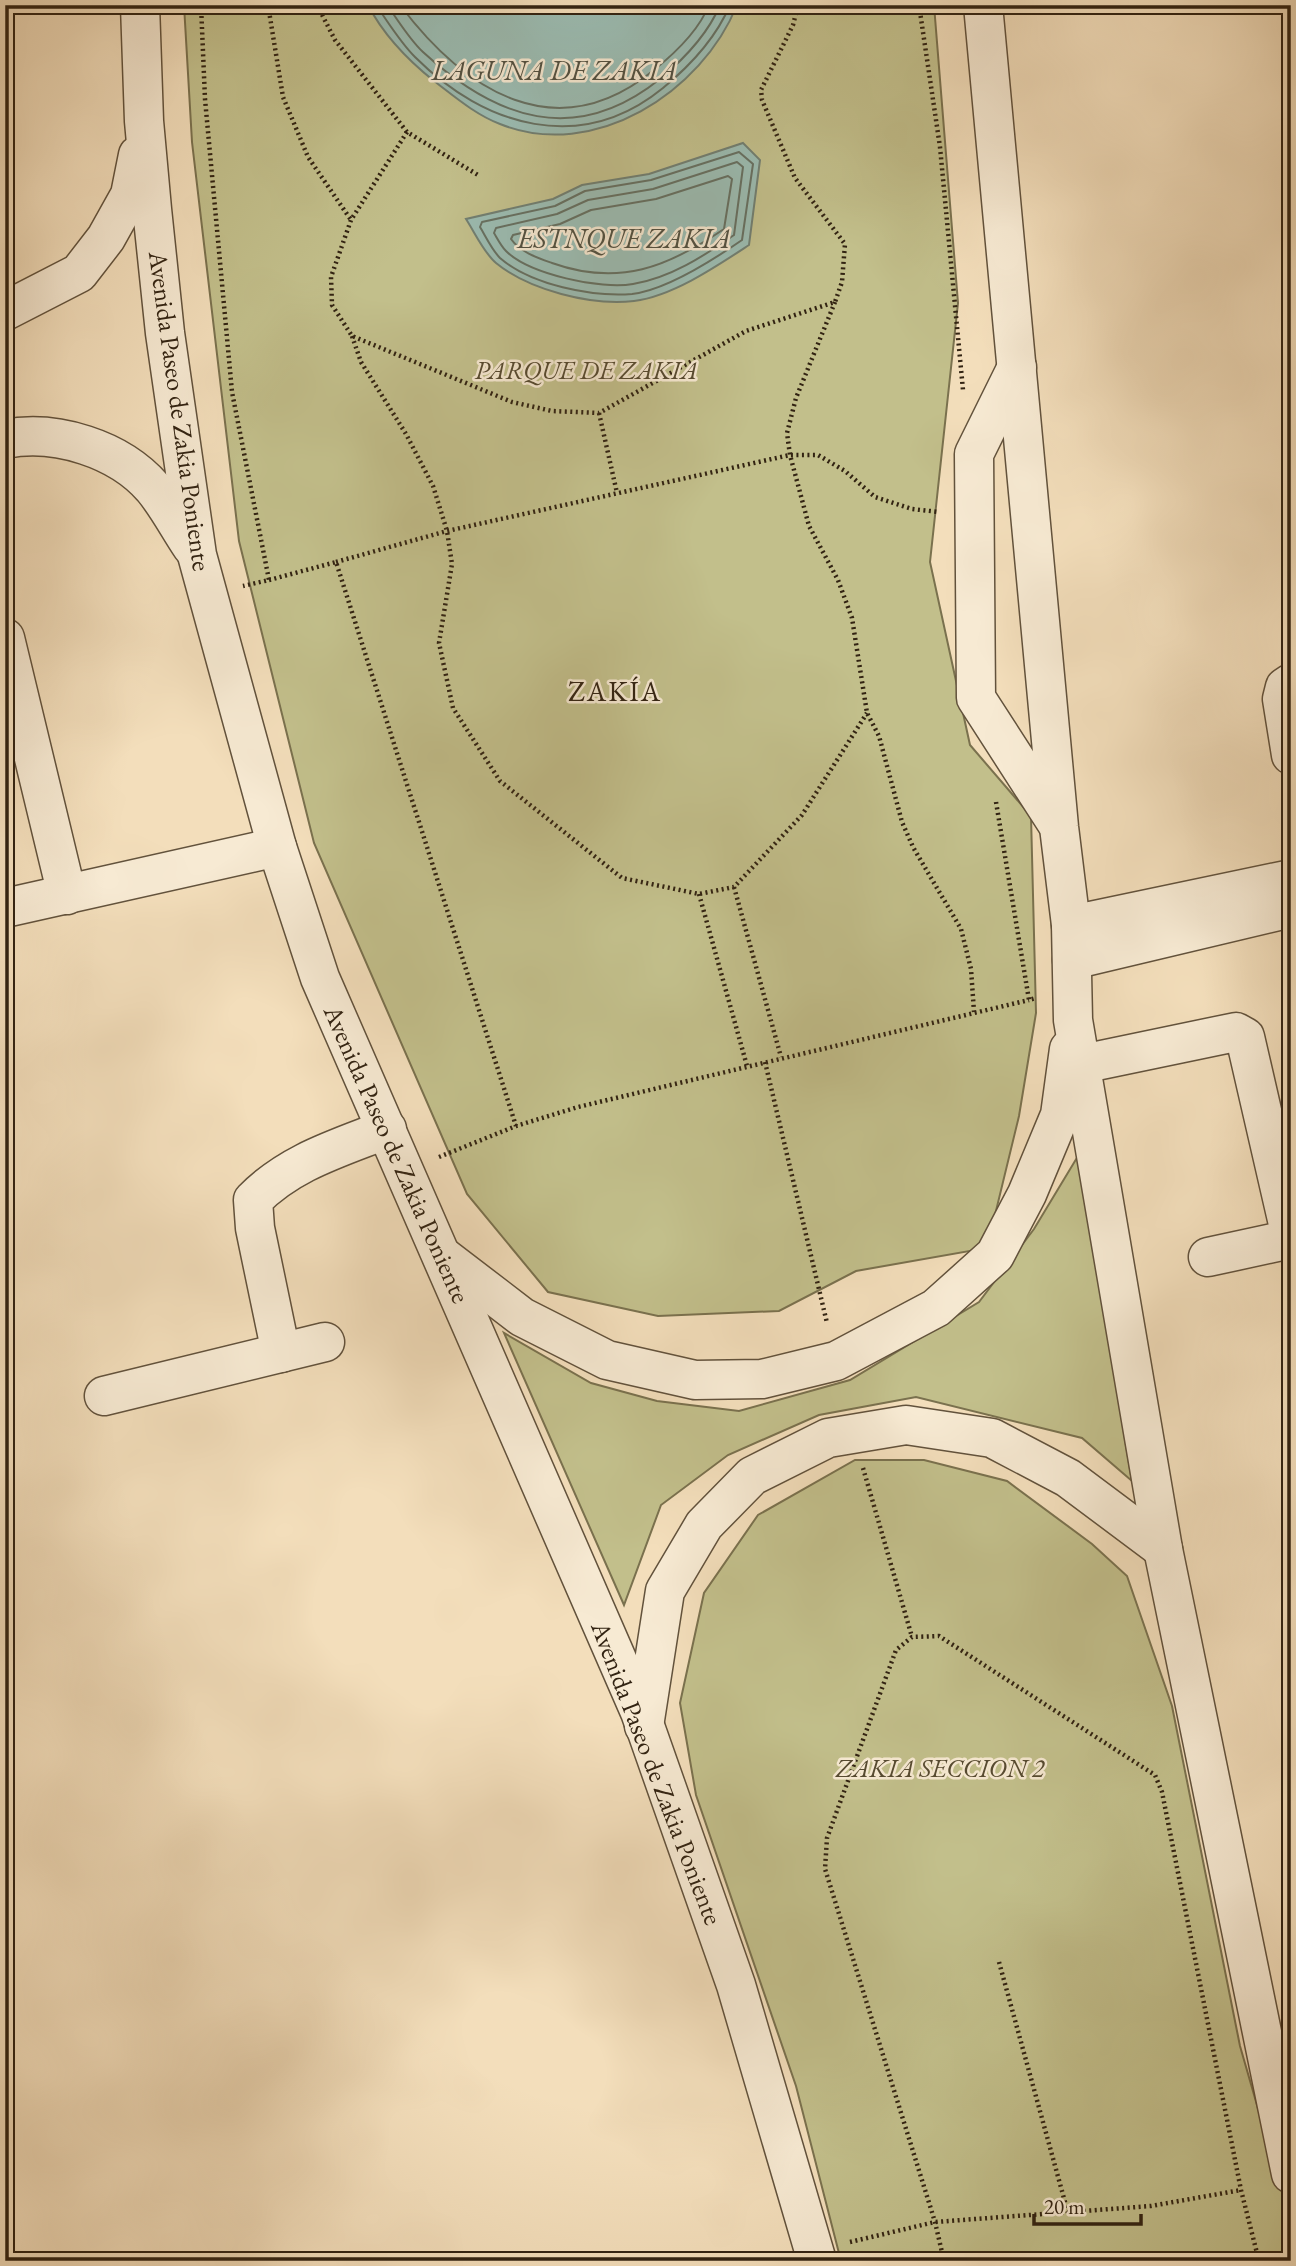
<svg xmlns="http://www.w3.org/2000/svg" width="1296" height="2266" viewBox="0 0 1296 2266" font-family="'EB Garamond',serif">
<rect width="100%" height="100%" fill="#f3debb"/>
<filter id="stains"><feTurbulence type="fractalNoise" baseFrequency=".00286" numOctaves="4"/><feColorMatrix values="0 0 0 0 .2 0 0 0 0 .09 0 0 0 0 .02 0 0 0 .5 -.17"/></filter>
<radialGradient id="worn" r=".72"><stop offset=".6" stop-color="#630" stop-opacity="0"/><stop offset="1" stop-color="#630" stop-opacity=".3"/></radialGradient>
<g fill="#c2bf8b" stroke="#7a714e" stroke-width="2">
<path d="M184 5H934L958 303 930 562 970 745 1031 816 1036 1013 1019 1116 987 1248 856 1271 779 1311 658 1316 548 1292 467 1194 314 843 239 541 192 142Z"/>
<path d="M1078 1156 1132 1481 1082 1438 916 1397 819 1415 728 1455 661 1505 624 1605 504 1333 591 1383 657 1401 739 1411 850 1380 979 1302 1034 1229Z"/>
<path d="M855 1460H924L1007 1481 1092 1544 1127 1576 1172 1706 1240 2046 1291 2223V2261H841L796 2086 696 1795 680 1703 704 1593 758 1515Z"/>
</g>
<g fill="#9bbcb2" stroke="#717f72" stroke-width="2">
<path d="M368 5H737C702 92 594 162 500 124 476 115 455 97 434 81 409 61 383 34 368 5Z"/>
<path d="M743 143 760 160 749 245C717 266 673 296 634 301 591 306 529 290 496 263 484 253 475 233 466 219L553 199 582 185 649 174Z"/>
</g>
<g fill="none" stroke-linecap="round" stroke-linejoin="round">
<g stroke="#667062" stroke-width="2">
<path d="M376 5C388 22 400 42 415 57 485 127 581 155 663 88 691 65 716 38 730 5"/>
<path d="M387 5C398 20 409 39 423 52 496 119 575 147 660 79 684 59 708 34 720 5"/>
<path d="M400 5C465 91 556 150 654 70 674 54 699 30 709 5"/>
<path d="M739 152 753 164 742 240C713 260 667 290 632 294 592 297 531 285 500 258 492 250 486 237 480 227L482 222 555 206 585 191 651 180Z"/>
<path d="M737 162 743 167 734 235C704 256 670 278 633 284 601 290 529 274 506 251 501 246 497 238 494 233L496 228 557 214 588 200 653 189Z"/>
<path d="M728 176 732 179 724 229C668 267 619 287 552 263 538 258 520 252 511 239L513 235 560 224 591 210 656 199Z"/>
</g>
<defs>
<g id="minor">
<path d="M140 5 144 121 152 209 165 333 197 555 277 847 320 978 640 1712 736 1985 817 2261"/>
<path d="M983 5 1059 827 1071 925 1073 1020 1163 1549 1291 2174"/>
<path d="M5 311 79 273 106 238 130 195 138 155"/>
<path d="M1017 367 974 454 976 698 1056 822"/>
<path d="M5 439C56 429 119 449 153 488 168 506 179 528 192 547"/>
<path d="M5 638 67 895"/>
<path d="M1291 683 1285 687 1282 699 1291 755"/>
<path d="M5 908 277 847"/>
<path d="M1071 925 1291 879"/>
<path d="M1072 960 1291 908"/>
<path d="M1082 1064 1236 1032 1245 1037 1291 1237"/>
<path d="M1208 1257 1291 1239"/>
<path d="M445 1258 522 1317 607 1360 695 1380 762 1379 836 1361 936 1308 995 1255 1027 1194 1060 1115 1069 1049"/>
<path d="M281 1353 255 1228 253 1200C290 1162 339 1148 387 1129"/>
<path d="M104 1396 325 1342"/>
<path d="M644 1726 665 1591 704 1525 752 1476 828 1438 906 1425 992 1438 1068 1478 1163 1549"/>
</g>
</defs>
<use href="#minor" stroke="#62523c" stroke-width="41"/>
<g stroke="#322312" stroke-width="4.5" stroke-dasharray="2 3.5" stroke-linecap="butt">
<path d="M201 5 205 99 232 392 269 580 243 586"/>
<path d="M268 5 283 97 308 157 351 220"/>
<path d="M317 5 335 40 407 132 478 175"/>
<path d="M919 5 940 147 963 390"/>
<path d="M407 132 351 220 331 277 332 305 352 336 512 402 552 411 599 413 746 331 835 302 842 282 845 244 795 178 762 100 761 90 793 25 798 5"/>
<path d="M835 302 796 398 787 433 790 455 809 526 838 580 852 618 867 713 879 736 902 822 913 847 961 929 971 969 974 1012"/>
<path d="M352 336 361 362 406 434 433 486 447 531 452 564 439 643 453 708 500 781 622 878 699 894 734 887 802 815 867 713"/>
<path d="M599 413 617 493"/>
<path d="M336 562 447 531 790 455H818L845 471 875 497 912 509 939 512"/>
<path d="M269 580 336 562 516 1126"/>
<path d="M996 802 1029 1000 1036 998"/>
<path d="M734 887 781 1057"/>
<path d="M699 894 747 1066"/>
<path d="M765 1062 827 1323"/>
<path d="M439 1157 516 1126 578 1107 1029 1000"/>
<path d="M863 1468 912 1637"/>
<path d="M999 1962 1068 2213"/>
<path d="M850 2242 935 2222 1151 2206 1241 2190"/>
<path d="M944 2261 935 2222 825 1869 827 1838 896 1650 912 1637 939 1636 1155 1775 1162 1792 1241 2190 1259 2261"/>
</g>
<use href="#minor" stroke="#f7ead3" stroke-width="38"/>
</g>
<g text-anchor="middle" stroke-width="5" stroke-linejoin="round" paint-order="stroke">
<g font-size="26" font-style="italic" fill="#564a30" stroke="#f7ead3">
<text x="586" y="379">PARQUE DE ZAKIA</text>
<text x="940" y="1777">ZAKIA SECCION 2</text>
</g>
<g font-size="26" fill="#322312" stroke="#f7ead3">
<text transform="translate(180 411) rotate(82)" y="9">Avenida Paseo de Zakia Poniente</text>
<text transform="translate(397 1154) rotate(66)" y="9">Avenida Paseo de Zakia Poniente</text>
<text transform="translate(657 1773) rotate(69)" y="9">Avenida Paseo de Zakia Poniente</text>
</g>
<g font-size="28" font-style="italic" fill="#525142" stroke="#f7ead3">
<text x="554" y="80">LAGUNA DE ZAKIA</text>
<text x="624" y="248">ESTNQUE ZAKIA</text>
</g>
<g font-size="28" letter-spacing="2" fill="#322312" stroke="#f7ead3">
<text x="615" y="701">ZAKÍA</text>
</g>
</g>
<rect width="1296" height="2266" fill="none" stroke="#f3debb" stroke-width="28"/>
<rect x="7" y="7" width="1282" height="2252" fill="none" stroke="#322312" stroke-width="3.5"/>
<rect x="14" y="14" width="1268" height="2238" fill="none" stroke="#322312" stroke-width="2"/>
<path d="M1034 2214v10h107v-10" fill="none" stroke="#322312" stroke-width="3.5"/>
<text x="1044" y="2214" font-size="21" fill="#322312" stroke="#f7ead3" stroke-width="5" paint-order="stroke">20 m</text>
<rect width="100%" height="100%" filter="url(#stains)"/>
<rect width="100%" height="100%" fill="url(#worn)"/>
</svg>
